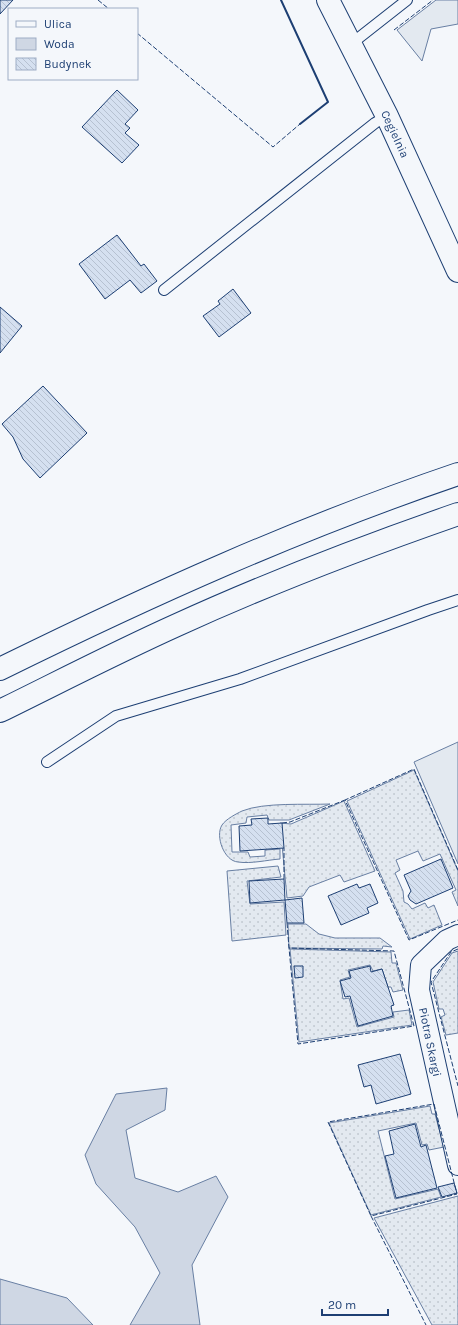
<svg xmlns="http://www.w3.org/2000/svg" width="458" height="1325" viewBox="0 0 458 1325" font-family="Karla,sans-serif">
<defs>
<pattern id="garden-dots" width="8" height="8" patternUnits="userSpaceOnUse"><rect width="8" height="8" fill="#e3e9f0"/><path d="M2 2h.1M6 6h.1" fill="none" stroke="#c2c9d1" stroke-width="1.8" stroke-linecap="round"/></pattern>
<pattern id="building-back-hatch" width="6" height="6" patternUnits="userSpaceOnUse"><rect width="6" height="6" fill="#d5e0f0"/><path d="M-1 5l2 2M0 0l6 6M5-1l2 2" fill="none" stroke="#b6c1d1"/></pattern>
</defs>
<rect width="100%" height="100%" fill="#f4f7fb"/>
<g fill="#e3e9f0" stroke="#687fa3">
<path d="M436 0H458V24L431 29 422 61 397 30Z"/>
<path d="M458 742V864L414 762Z"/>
</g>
<g fill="url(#garden-dots)" stroke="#687fa3">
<path d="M414 770 458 871V906L452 892 456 890 440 854 423 861 418 851 396 860 400 870 395 873 403 891 404 902 408 904 412 909 425 903 428 908 434 905 442 925 410 939 347 801Z"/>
<path d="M344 801 375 871 344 882 340 875 309 887 303 896 287 898 280 823 291 824Z"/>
<path d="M330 804 289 820H269L267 815 247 817 246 823 231 825 232 852H248L250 857 265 856V850L280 849V859C267 860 251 864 238 862 224 861 215 836 222 825 226 819 236 814 242 811 264 802 306 805 330 804Z"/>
<path d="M278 866 281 877 247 881 250 904 284 902 286 935 232 941 227 871Z"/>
<path d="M288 924H306L319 934 335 938H380L392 947 383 946 382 949 289 948Z"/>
<path d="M290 949 391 952 392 963H396L403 990 393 992 391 987H388L382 969 373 971 370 965 348 970 350 977 340 980 343 999 349 998 357 1027 394 1017 393 1012 409 1010 412 1025 299 1042Z"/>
<path d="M458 951V1033L446 1035 441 1017 445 1015 443 1009H439L433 982 452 953Z"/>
<path d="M430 1106 432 1114H435L444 1147 429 1150 427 1144 422 1145 416 1123 378 1131 395 1199 438 1189 441 1197 371 1215 329 1123Z"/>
<path d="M458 1196V1325H432L374 1218Z"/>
</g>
<g fill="#cfd7e4" stroke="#687fa3">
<path d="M167 1088 165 1110 126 1130 135 1178 178 1192 216 1176 228 1197 192 1265 200 1325H130L160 1273 135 1227 96 1184 85 1155 116 1094Z"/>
<path d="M0 1279 67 1298 93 1325H0Z"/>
</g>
<g fill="url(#building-back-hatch)" stroke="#1d3f73">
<path d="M0 0H13L0 14Z"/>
<path d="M117 90 138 110 125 124 130 128 125 133 139 145 122 163 82 127Z"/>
<path d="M117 235 141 266 144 264 157 281 141 293 130 280 105 299 79 264Z"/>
<path d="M233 289 251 313 219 337 203 316 220 304 218 301Z"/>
<path d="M0 307 22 326 0 353Z"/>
<path d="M43 386 87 433 40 478 23 459 13 437 2 424Z"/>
<path d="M268 818V824L282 823 284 848 240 851 239 826 252 825 251 819Z"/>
<path d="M441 859 453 888 416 904 410 900 408 896 411 891 404 875Z"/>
<path d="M284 879 285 900 250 903 249 881Z"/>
<path d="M357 884 359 888 370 884 378 903 367 908 369 913 341 925 328 896Z"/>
<path d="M302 898 304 923H287L285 900Z"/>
<path d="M294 966H303V977L295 978Z"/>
<path d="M370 966 371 972 382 969 394 1005 391 1006 393 1016 358 1026 350 996 345 997 340 981 351 978 349 971Z"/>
<path d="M400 1054 411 1094 376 1104 371 1085 364 1087 358 1065Z"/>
<path d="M415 1124 421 1147 426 1145 437 1188 396 1198 385 1156 394 1154 389 1131Z"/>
<path d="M454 1183 457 1193 442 1197 438 1187Z"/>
</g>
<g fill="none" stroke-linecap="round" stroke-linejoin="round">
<defs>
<g id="lane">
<path d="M351 44 407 0"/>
<path d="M164 290 375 123 387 116"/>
<path d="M47 762 116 716 240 679 428 610 458 600"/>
</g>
<path id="street" d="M458 935 447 940 421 965 419 990 458 1165"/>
<path id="secondary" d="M328 0 387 116 458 271"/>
<g id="primary">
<path d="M0 669C150 595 299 528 458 474"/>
<path d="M0 711C59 682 117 652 177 625 269 583 363 547 458 514"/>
</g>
</defs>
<use href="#lane" stroke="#1d3f73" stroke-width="12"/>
<use href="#street" stroke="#1d3f73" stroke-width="22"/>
<use href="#secondary" stroke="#1d3f73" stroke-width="24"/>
<use href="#primary" stroke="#1d3f73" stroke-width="24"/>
<use href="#lane" stroke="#f4f7fb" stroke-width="10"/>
<use href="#street" stroke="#f4f7fb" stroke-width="20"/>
<use href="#secondary" stroke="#f4f7fb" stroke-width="22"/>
<use href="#primary" stroke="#f4f7fb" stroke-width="22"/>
<g stroke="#1d3f73" stroke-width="1" stroke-dasharray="5 2" stroke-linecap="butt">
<path d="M98 0 109 9"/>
<path d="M394 30 433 0"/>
<path d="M137 33 273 147 300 124"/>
<path d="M282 823 290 822 345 800"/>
<path d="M458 870 414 769 345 800 409 940 458 920"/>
<path d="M284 879V848"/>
<path d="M287 923 289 948 394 951 414 1026 298 1044 289 948"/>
<path d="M458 949 451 952 431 982 458 1086"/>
<path d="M434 1104 457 1194 371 1216 328 1122Z"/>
<path d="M371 1216 426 1325"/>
</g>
<path stroke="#1d3f73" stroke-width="2" d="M281 0 328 102 300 124"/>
</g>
<g text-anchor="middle" stroke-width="3" stroke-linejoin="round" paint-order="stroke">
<g font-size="12" fill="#1d3f73" stroke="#f4f7fb">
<text transform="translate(395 134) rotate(65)" y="4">Cegielnia</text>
<text transform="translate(430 1042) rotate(78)" y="4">Piotra Skargi</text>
</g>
</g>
<rect x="8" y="8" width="130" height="72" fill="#f4f7fb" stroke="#9eadc5"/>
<rect x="16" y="21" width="20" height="6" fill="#f4f7fb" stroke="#9eadc5"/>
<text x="44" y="28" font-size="12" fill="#1d3f73">Ulica</text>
<rect x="16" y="38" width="20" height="12" fill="#cfd7e4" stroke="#9eadc5"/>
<text x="44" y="48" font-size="12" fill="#1d3f73">Woda</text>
<rect x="16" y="58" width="20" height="12" fill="url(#building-back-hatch)" stroke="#9eadc5"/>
<text x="44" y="68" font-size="12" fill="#1d3f73">Budynek</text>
<path d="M322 1309v6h66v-6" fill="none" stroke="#1d3f73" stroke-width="2"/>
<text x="328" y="1309" font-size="12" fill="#1d3f73" stroke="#f4f7fb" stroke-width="3" paint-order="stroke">20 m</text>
</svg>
